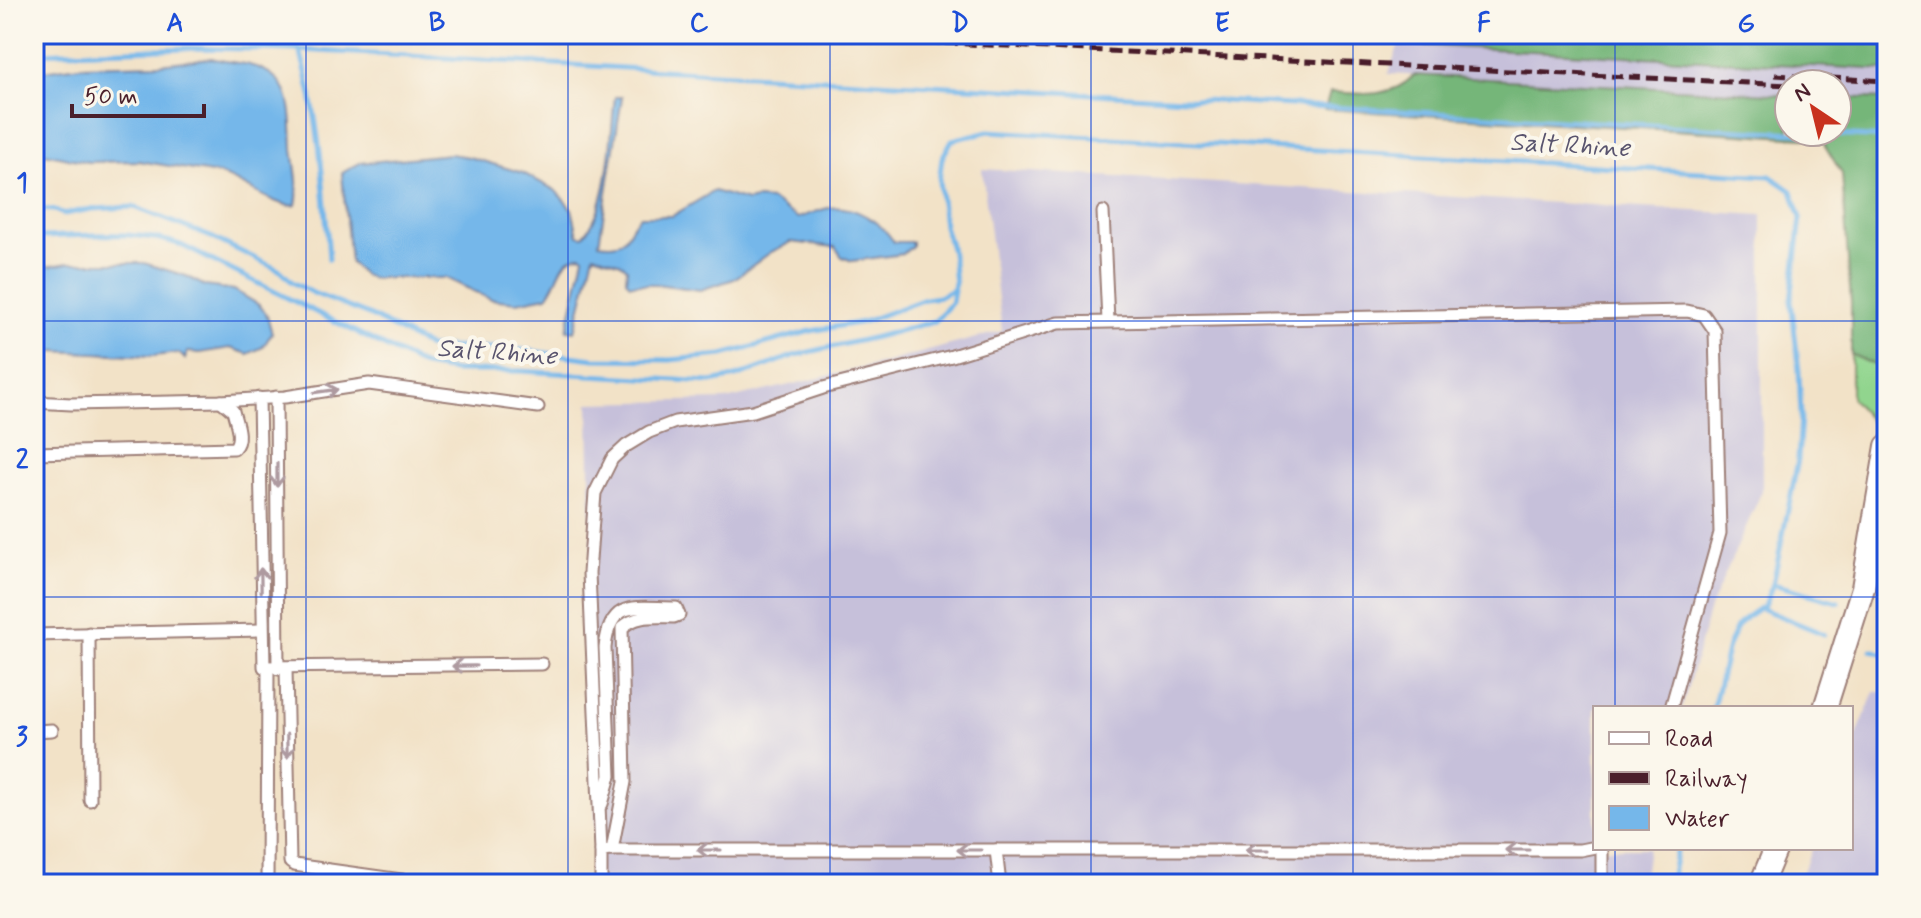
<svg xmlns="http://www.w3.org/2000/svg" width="1921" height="918" viewBox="0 0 1921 918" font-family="Mynerve,sans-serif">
<rect width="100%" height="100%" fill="#fbf7ec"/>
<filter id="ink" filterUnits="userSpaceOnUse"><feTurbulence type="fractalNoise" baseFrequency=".0125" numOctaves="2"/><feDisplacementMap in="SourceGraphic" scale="16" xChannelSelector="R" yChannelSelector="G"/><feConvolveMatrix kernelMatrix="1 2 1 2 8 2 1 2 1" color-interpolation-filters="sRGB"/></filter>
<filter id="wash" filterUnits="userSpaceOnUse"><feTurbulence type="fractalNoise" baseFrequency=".006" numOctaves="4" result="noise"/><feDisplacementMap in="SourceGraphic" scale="32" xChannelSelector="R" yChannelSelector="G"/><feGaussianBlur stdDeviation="1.8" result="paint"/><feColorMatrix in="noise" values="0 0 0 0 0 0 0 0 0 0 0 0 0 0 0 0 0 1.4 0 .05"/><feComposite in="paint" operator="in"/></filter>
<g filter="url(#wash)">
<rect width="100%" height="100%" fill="#f2e2c7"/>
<g fill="#c6c0da">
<path d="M1399 44 1887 70V99L1837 97V84H1789V95L1388 74Z"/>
<path d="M982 169 1762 215V491L1710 608 1682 708H1595V848H1648L1643 884H596L589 403 726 400 887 362 1002 331Z"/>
<path d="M1874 692H1887V884H1798L1812 848H1851V750Z"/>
</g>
<path fill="#91d58e" stroke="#6e7a5c" stroke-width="2" d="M1851 354 1884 370 1887 369V435L1880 433 1851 398Z"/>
<g fill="#74b679" stroke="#5f6a52" stroke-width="2">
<path d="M1404 34H1887V70L1399 44Z"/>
<path d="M1414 75 1789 95V132H1837V97L1887 99V369L1885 370 1851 354V303L1842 174 1821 139 1325 109 1330 92C1360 94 1392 99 1414 75Z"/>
</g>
<g fill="#75b7ea" stroke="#606b8a" stroke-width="2">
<path d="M212 58C224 62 236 62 249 65 295 76 291 110 293 149 295 167 300 188 296 205 279 210 239 179 218 174L139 161 88 162 34 151V72L80 66 159 64Z"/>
<path d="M615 97H622L599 243C630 248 624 233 640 216H672L714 191 747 201 756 199 771 200 798 218C808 215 818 210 829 208 855 205 880 221 894 242H912V246L903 254 852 261 842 257 835 247 791 242 771 252 734 279 700 290 656 284H630L626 280 627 268 621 263 594 254 575 331 567 330 584 257 581 255C559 257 560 281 547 296L517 302 490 299 446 278H371L362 274 350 262 342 173 360 163 450 154 469 157 523 173 555 190 572 209 578 235 583 236C611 207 610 136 615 97Z"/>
<path d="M68 263H144L186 276 205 286 234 290 259 305 266 313 272 333 263 347 248 354 230 348 200 353 187 352 185 359 179 353 153 356 34 350V269Z"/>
</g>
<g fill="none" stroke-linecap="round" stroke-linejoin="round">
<g stroke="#75b7ea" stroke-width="5">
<path d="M300 50C320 118 324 189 329 259"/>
<path d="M34 53 188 48 300 50 1887 138"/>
<path d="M34 209 54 210 64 214 92 209 134 207 211 237 281 271 292 282 313 293 371 316 429 347 506 348 594 359 670 360 723 355 811 331 863 322 925 299 939 297 952 290 955 284 952 252 944 226 939 181 942 158 952 140 989 131 1770 176 1792 191 1801 218 1791 300 1799 371 1801 416 1798 460 1773 584 1764 605 1745 618 1737 627 1728 646 1713 708"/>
<path d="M34 237C83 237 133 228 181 245L424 366 454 371H520L711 382 736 377 796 355 876 337 935 321 952 302 954 290"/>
<path d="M1773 584 1838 602"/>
<path d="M1760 608 1824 634"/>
<path d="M1883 612 1887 613"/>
<path d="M1872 650 1887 655"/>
<path d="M1670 884 1677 848"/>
</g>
</g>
</g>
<g filter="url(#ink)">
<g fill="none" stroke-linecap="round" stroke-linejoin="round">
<defs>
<g id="service">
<path d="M1103 212 1108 321"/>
<path d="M276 397 278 669"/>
<path d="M259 398 264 667 542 664"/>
<path d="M34 402 71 404 221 401 285 397 369 384 538 407"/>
<path d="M34 453 234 448C243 439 236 423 233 411L221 401"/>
<path d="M89 633 90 800"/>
<path d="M34 635 262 630"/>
<path d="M286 668 290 862 294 865 430 884"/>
<path d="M34 731 52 730"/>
<path d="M612 850H1580L1595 847"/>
<path d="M996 850 1000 884"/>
<path d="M601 851 589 573 595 493 612 459 626 446 649 432 675 422 753 411 823 388 952 356 1058 323 1687 311 1704 315 1715 331 1720 533 1671 708"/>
<path d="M267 884 268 669"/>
<path d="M601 884V851L612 850 625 782 622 628C636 614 655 617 674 617L679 615 676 608C636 608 610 598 605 648L610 776 602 804"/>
<path d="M1602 884V848"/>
</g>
<g id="minor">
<path d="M1825 708 1863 588 1887 446"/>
<path d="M1761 884 1776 848"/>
</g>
</defs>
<use href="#service" stroke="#9e8079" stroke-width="15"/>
<use href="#minor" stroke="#9e8079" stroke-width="26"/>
<use href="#service" stroke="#fff" stroke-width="11"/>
<use href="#minor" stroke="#fff" stroke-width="22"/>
<g stroke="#4a1f2b" stroke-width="5" stroke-dasharray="12 6" stroke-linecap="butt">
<path d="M766 34 1789 85"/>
<path d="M1775 75 1887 81"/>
</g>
</g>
<defs><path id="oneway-shaft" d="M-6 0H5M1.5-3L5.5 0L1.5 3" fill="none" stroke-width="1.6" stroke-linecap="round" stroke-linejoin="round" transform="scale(2)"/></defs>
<g stroke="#ae9aa0">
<use href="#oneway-shaft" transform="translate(326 391) rotate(-8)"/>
<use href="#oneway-shaft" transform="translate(277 475) rotate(90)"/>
<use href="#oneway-shaft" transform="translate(261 580) rotate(-91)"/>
<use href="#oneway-shaft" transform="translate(464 666) rotate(179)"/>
<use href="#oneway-shaft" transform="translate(287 746) rotate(89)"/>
<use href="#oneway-shaft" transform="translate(709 850) rotate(180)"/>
<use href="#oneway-shaft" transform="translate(969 850) rotate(180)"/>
<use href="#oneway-shaft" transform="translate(1257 850) rotate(-180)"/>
<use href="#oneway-shaft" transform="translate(1517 850) rotate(-180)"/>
</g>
</g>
<path fill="none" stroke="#1d4ed8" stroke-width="2" stroke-opacity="0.55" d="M306 34V884M568 34V884M830 34V884M1091 34V884M1353 34V884M1615 34V708M34 321H1887M34 597H1887M1615 848V884"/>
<g text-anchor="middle" stroke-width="8" stroke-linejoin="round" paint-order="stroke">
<g font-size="26" font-style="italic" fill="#59546e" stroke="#fbf7ec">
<text transform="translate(1570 144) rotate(3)" y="9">Salt Rhine</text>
<text transform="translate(497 351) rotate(4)" y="9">Salt Rhine</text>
</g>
</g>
<rect width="1921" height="918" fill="none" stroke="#fbf7ec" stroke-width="88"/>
<rect x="1593" y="706" width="260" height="144" fill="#fbf7ec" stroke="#b4a19f" stroke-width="2"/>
<rect x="1609" y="732" width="40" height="12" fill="#ffffff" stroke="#b4a19f" stroke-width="2"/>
<text x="1665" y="746" font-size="24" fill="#4a1f2b">Road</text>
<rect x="1609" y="772" width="40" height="12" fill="#4a1f2b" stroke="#b4a19f" stroke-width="2"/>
<text x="1665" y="786" font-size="24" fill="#4a1f2b">Railway</text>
<rect x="1609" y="806" width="40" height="24" fill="#75b7ea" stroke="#b4a19f" stroke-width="2"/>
<text x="1665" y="826" font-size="24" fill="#4a1f2b">Water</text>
<g transform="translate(1813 108) rotate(325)"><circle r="38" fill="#fbf7ec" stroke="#b4a19f" stroke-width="2"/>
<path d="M0-6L14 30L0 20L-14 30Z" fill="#c8321e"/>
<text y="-12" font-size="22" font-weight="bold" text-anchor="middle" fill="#4a1f2b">N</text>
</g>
<path d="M72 104v12h132v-12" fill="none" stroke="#4a1f2b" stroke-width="4"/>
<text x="84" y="104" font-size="24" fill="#4a1f2b" stroke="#fbf7ec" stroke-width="6" paint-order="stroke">50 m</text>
<rect x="44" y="44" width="1833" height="830" fill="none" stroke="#1d4ed8" stroke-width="3"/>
<g font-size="26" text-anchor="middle" font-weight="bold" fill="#1d4ed8">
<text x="175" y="31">A</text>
<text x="437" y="31">B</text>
<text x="699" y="31">C</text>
<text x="960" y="31">D</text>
<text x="1222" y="31">E</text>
<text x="1484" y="31">F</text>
<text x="1746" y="31">G</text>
<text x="22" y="191">1</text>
<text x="22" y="468">2</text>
<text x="22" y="745">3</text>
</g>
</svg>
